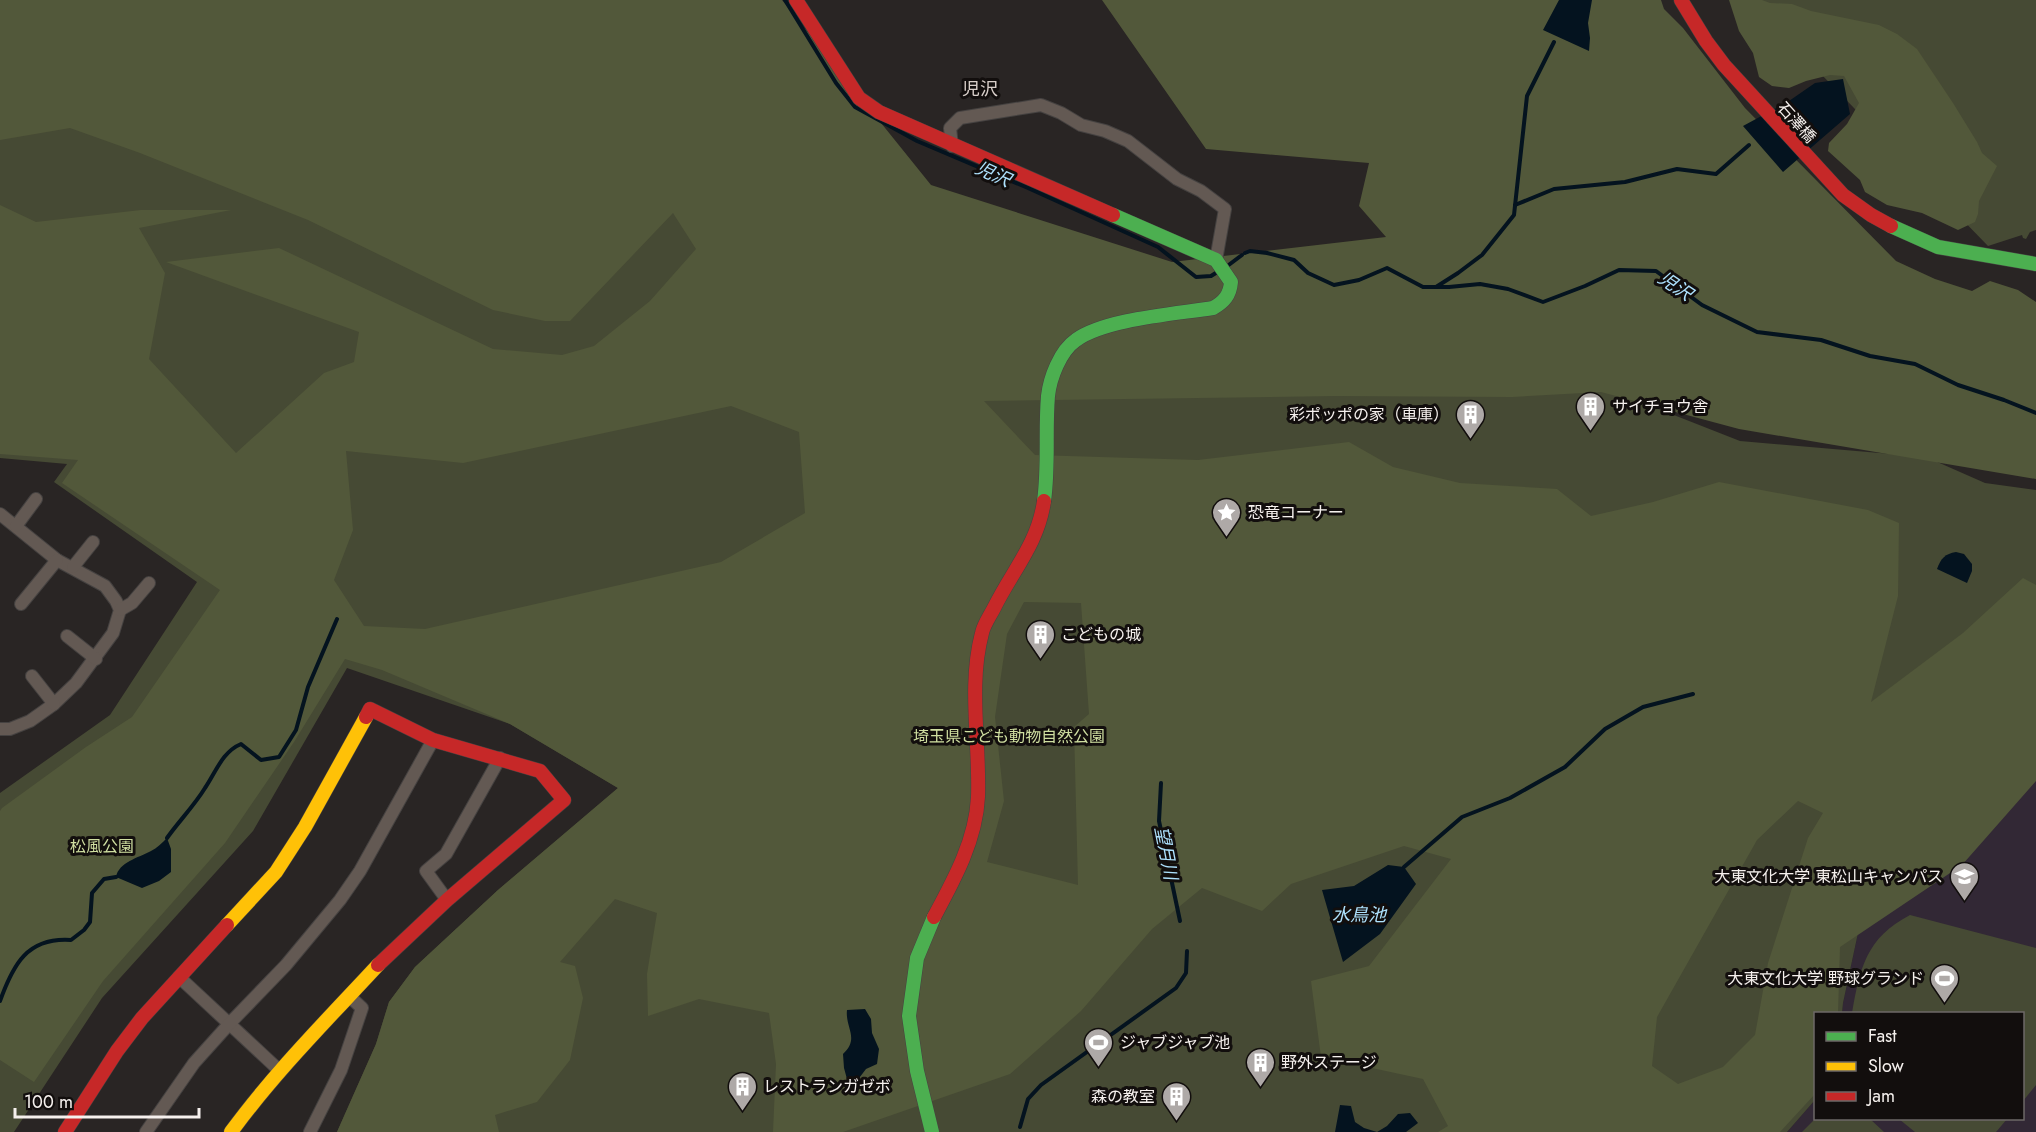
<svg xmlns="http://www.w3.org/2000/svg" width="2036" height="1132" viewBox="0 0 2036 1132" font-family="Jost,'Noto Sans JP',sans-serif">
<rect width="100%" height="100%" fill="#292524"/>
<path fill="#322835" d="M2036 706V1132H1787L1815 1100 1816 1118H2022V1014L1842 1013 1843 1003 1858 933Z"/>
<g fill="#464a34">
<path d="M0 0 885 196 1600 386 1740 441 1926 457 1985 483 2036 490V706L1858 933 1843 1003 1842 1013 1816 1014 1815 1100 1787 1132H337L376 1044 389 1002 415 967 498 890 618 788 510 724 347 668 253 831 102 998 14 1132H0V793L110 715 197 582 54 482 67 464 0 458Z"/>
<path d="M1749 0H2036V230L2030 232 2026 239 2023 238 2022 235 1988 246Z"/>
<path d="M1910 915 2036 948V1085L2023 1101 2022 1014 1852 1013C1860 968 1866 938 1910 915Z"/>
<path d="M1816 1118 1870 1119 1884 1132H1802Z"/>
<path d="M1899 1119H2007L1996 1132H1915Z"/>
</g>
<g fill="#52583a" fill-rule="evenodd">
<path d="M0 0H782L931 185 1172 262 1386 237 1359 206 1369 163 1206 149 1102 0H1661L1664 9 1683 28 1745 108 1896 261 1935 279 1972 291 1990 281 2018 290 2036 302V479L1739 429 1601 392 1512 397 1336 396 984 401 1035 455 1198 460 1349 442 1393 467 1460 483 1557 489 1591 516 1653 502 1719 482 1868 510 1899 523 1898 596 1871 702 1963 633 2023 578 2036 585V781L1962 865 1840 947 1838 1013 1816 1014 1815 1094 1780 1132H1438L1448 1126 1423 1079 1321 1057 1311 981 1369 966 1451 859 1404 846 1291 884 1262 911 1202 888 1152 929 1081 1011 1010 1074 843 1132H773L776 1064 769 1013 699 999 648 1016 647 974 657 913 615 899 560 962 575 966 583 998 570 1060 537 1102 495 1115 499 1132H337L376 1044 389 1002 415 967 498 890 618 788 510 724 382 670 345 659 294 742 225 843 103 981 34 1082 0 1060V811L2 808 86 747 132 717 220 590 62 483 78 460 0 454V205L36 222 141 210H231L139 228 165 273 149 359 236 453 324 373 354 362 359 332 166 262 279 248 493 349 562 355 594 346 650 301 696 249 673 213 570 321H545L493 310 308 220 140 153 70 128 0 140ZM731 406 799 432 805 513 721 562 425 629 364 626 334 580 353 530 346 451 463 463ZM1024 602 1081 603 1089 714 1074 727 1078 885 987 862 1004 801 995 717 1007 634ZM1798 801 1823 813 1808 838 1768 963 1755 1035 1723 1067 1678 1084 1652 1066 1657 1017 1757 840Z"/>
<path d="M1729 0H1762L1770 3 1792 4 1811 11 1879 25 1897 34 1917 49 1953 103 1977 142 1982 153 1997 166 1979 201 1978 214 1975 222 1958 230 1922 213 1887 205 1865 192 1860 180 1828 151 1829 143 1847 124 1859 103 1844 76 1830 75 1806 81 1789 88 1772 86 1759 77 1753 53 1739 31Z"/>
</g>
<g fill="#04131f">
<path d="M1559 0H1592L1588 23 1590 38 1589 51 1543 30Z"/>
<path d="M1843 79 1850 114 1783 172 1743 126 1789 101 1815 83Z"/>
<path d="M1956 552 1964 554 1972 564V571L1967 583 1937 569C1941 558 1945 554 1956 552Z"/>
<path d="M167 838 171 849V872L159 881 142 888 116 877C119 862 138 858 151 851 157 848 162 843 167 838Z"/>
<path d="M1388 865 1404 867 1416 884 1380 934 1343 962 1322 890 1354 886Z"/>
<path d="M865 1009 871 1019 872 1033 879 1049 877 1064 866 1069 850 1090 844 1068 843 1054C860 1038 845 1028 847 1010Z"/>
<path d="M1340 1105 1351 1106 1355 1122 1364 1128 1377 1132 1387 1126 1398 1114 1410 1113 1418 1123 1406 1132H1335Z"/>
</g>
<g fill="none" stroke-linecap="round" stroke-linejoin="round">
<g stroke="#04131f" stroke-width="4">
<path d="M785 0 836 83 855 107 917 141 1028 188 1158 247 1196 277 1211 276 1219 271"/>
<path d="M1515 205 1554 189 1625 182 1677 169 1716 174 1749 145"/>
<path d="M1245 253 1250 251 1267 253 1294 260 1308 273 1334 285 1359 280 1387 268 1423 287H1449L1480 284 1508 289 1543 302 1585 286 1619 270 1656 271 1702 305 1757 332 1821 340 1870 356 1915 364 1958 385 2004 400 2036 413"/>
<path d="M1226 267 1242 255"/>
<path d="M1436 287 1458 273 1482 255 1514 215 1527 96 1554 42"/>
<path d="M1161 783 1159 821 1180 921"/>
<path d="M167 838C179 821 194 806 205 788 216 772 222 752 241 744L261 760 279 757 296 730 308 687 337 619"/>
<path d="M1404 867 1462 817 1510 798 1565 767 1605 729 1643 707 1693 694"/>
<path d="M0 1001C13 965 27 937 71 940L84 930 90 922 92 893 104 879 116 877"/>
<path d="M1020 1127 1028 1099 1041 1085 1176 988 1186 973 1187 951"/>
</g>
<defs>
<g id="street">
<path d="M952 146 950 128 960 118 1041 105 1061 113 1081 125 1105 131 1128 141 1177 179 1201 191 1225 209 1216 260"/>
<path d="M0 514 57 560 105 586 116 601 120 610 113 633 76 683 54 704 30 721 10 729H0"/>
<path d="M16 526 36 499"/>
<path d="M73 567 93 542"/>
<path d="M21 604 57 560"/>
<path d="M120 610 132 603 149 583"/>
<path d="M67 636 96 659"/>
<path d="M32 676 54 704"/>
<path d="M447 900 426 871 446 854 500 758"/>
<path d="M179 977 280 1071"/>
<path d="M146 1132 194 1063 230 1023 286 965 340 900 360 871 433 740"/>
<path d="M310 1132 341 1070 362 1008 350 997"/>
</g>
<g id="fast">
<path d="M1891 226 1938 247 2036 264"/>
<path d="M1044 501C1049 466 1045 431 1048 396 1050 378 1060 351 1076 340 1105 319 1176 314 1213 308 1224 302 1230 295 1231 282L1216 260 1113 215"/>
<path d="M932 1132 917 1071 909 1016 917 958 934 917"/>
</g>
<g id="slow">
<path d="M227 925 276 872 305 827 366 717"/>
<path d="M231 1132C275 1072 327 1020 378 965"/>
</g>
<g id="jam">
<path d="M796 0 859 98 879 112 1113 215"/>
<path d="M1681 0 1706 41 1724 65 1843 195 1871 215 1891 226"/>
<path d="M366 717 370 709 433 740 540 771 564 800 447 900 378 965"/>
<path d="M934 917C954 880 976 840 978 797 980 743 968 686 982 633 984 624 990 616 994 608 1012 571 1038 544 1044 501"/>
<path d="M65 1132 117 1051 142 1018 227 925"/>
</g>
</defs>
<use href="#street" stroke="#454241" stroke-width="14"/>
<use href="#fast" stroke="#454241" stroke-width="15"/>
<use href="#slow" stroke="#454241" stroke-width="15"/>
<use href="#jam" stroke="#454241" stroke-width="15"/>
<use href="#street" stroke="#635953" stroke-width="12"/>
<use href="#fast" stroke="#4caf50" stroke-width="14"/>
<use href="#slow" stroke="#ffc107" stroke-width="14"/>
<use href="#jam" stroke="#c62828" stroke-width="14"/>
</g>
<defs>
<symbol id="building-pin" viewBox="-11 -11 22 30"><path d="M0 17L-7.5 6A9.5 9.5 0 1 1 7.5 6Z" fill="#aea9a7" stroke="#120e0d"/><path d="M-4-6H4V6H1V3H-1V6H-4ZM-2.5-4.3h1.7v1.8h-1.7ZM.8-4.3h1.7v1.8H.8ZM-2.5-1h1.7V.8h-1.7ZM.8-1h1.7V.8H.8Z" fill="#fff"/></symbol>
<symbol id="sight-pin" viewBox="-11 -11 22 30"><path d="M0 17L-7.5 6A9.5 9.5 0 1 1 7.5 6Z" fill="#aea9a7" stroke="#120e0d"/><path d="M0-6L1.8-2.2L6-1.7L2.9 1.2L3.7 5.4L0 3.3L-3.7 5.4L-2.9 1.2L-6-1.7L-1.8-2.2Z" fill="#fff"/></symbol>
<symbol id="university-pin" viewBox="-11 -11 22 30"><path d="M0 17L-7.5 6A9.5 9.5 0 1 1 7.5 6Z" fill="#aea9a7" stroke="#120e0d"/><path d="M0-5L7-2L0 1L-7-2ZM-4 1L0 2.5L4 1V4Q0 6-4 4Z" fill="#fff"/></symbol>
<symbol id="stadium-pin" viewBox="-11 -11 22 30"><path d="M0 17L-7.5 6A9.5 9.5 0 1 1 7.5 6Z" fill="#aea9a7" stroke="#120e0d"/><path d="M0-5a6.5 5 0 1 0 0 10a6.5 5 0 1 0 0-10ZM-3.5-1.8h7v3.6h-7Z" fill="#fff"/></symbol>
</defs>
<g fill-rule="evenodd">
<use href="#building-pin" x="1574" y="390" width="33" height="45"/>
<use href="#building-pin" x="1454" y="398" width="33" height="45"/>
<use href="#sight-pin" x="1210" y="496" width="33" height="45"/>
<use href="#building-pin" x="1024" y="618" width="33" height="45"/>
<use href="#university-pin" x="1948" y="860" width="33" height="45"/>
<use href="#stadium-pin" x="1928" y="962" width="33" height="45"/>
<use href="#stadium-pin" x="1082" y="1026" width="33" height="45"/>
<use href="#building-pin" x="1244" y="1046" width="33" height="45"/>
<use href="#building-pin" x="726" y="1070" width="33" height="45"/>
<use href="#building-pin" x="1160" y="1080" width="33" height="45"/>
</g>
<g text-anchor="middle" stroke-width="6" stroke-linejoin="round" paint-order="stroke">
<g font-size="16" fill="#f5f0ed" stroke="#120e0d">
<text transform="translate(1797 122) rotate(48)" y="6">石澤橋</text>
</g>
<g font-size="16" fill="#f5f0ed" stroke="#120e0d" text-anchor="start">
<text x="1612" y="412">サイチョウ舎</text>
<text x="1449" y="420" text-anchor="end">彩ポッポの家（車庫）</text>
<text x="1248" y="518">恐竜コーナー</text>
<text x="1061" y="640">こどもの城</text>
<text x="1943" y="882" text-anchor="end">大東文化大学 東松山キャンパス</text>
<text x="1924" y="984" text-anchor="end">大東文化大学 野球グランド</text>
<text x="1120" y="1048">ジャブジャブ池</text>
<text x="1281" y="1068">野外ステージ</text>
<text x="763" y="1092">レストランガゼボ</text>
<text x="1155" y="1102" text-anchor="end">森の教室</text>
</g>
<g font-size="16" fill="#d0dfa1" stroke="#120e0d">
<text x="1009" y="742">埼玉県こども動物自然公園</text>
<text x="102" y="852">松風公園</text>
</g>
<g font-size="18" fill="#d8cec9" stroke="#120e0d">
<text x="980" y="95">児沢</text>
</g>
<g font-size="18" font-style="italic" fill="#aee2fe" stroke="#120e0d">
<text transform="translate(993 174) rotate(24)" y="6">児沢</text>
<text transform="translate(1675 286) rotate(34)" y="6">児沢</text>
<text transform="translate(1166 853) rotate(79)" y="6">望月川</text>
<text x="1359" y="921">水鳥池</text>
</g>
</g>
<rect x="1814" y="1012" width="210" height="108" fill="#120e0d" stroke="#6d6867" stroke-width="1.5"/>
<rect x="1826" y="1032" width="30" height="9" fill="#4caf50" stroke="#6d6867" stroke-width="1.5"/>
<text x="1868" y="1042" font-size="18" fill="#f5f0ed">Fast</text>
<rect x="1826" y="1062" width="30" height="9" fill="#ffc107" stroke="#6d6867" stroke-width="1.5"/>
<text x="1868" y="1072" font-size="18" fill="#f5f0ed">Slow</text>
<rect x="1826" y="1092" width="30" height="9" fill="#c62828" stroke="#6d6867" stroke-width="1.5"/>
<text x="1868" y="1102" font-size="18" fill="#f5f0ed">Jam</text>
<path d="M15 1108v9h184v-9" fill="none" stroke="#f5f0ed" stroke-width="3"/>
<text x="24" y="1108" font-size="18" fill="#f5f0ed" stroke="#120e0d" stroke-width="4.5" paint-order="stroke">100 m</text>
</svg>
